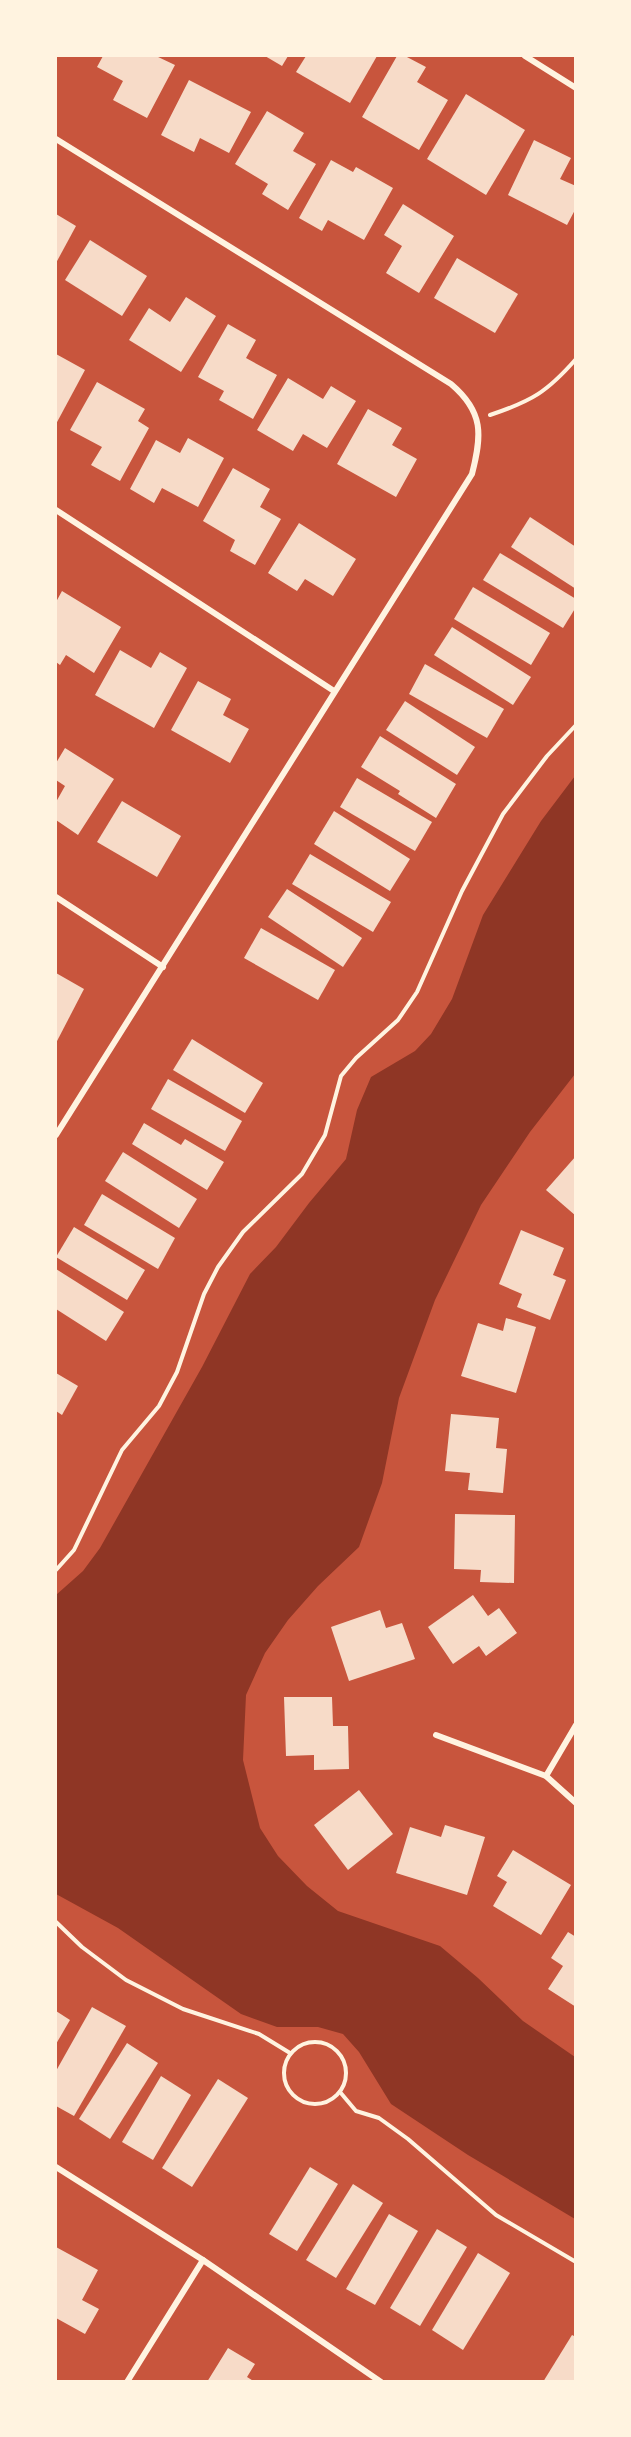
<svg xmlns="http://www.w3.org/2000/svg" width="631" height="2437" viewBox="0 0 631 2437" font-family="Helvetica,sans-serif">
<rect width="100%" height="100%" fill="#c8553d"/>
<path fill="#8f3625" d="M575 776V1074L530 1132 481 1205 435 1300 399 1398 382 1483 359 1547 318 1586 288 1620 265 1653 246 1695 243 1760 260 1828 278 1856 307 1886 338 1911 440 1946 478 1978 523 2021 575 2057V2219L468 2155 391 2104 359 2052 343 2034 318 2027H277L241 2014 118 1928 56 1894V1595L83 1571 100 1548 202 1367 250 1274 276 1247 309 1203 346 1159 357 1110 371 1077 415 1051 431 1034 452 999 483 915 541 821Z"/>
<g fill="#f7dbc8">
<path d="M103 56H156L175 65 147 118 113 100 123 81 97 67Z"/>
<path d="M265 56H288L282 66Z"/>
<path d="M306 56H377L350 103 296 72Z"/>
<path d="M397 56H405L426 67 417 82 448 100 419 150 362 117Z"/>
<path d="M189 80 251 112 229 153 200 138 194 152 161 135Z"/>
<path d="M466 94 525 130 486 195 427 159Z"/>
<path d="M267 111 304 133 293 151 316 164 288 210 262 194 268 184 235 164Z"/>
<path d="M534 140 571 158 560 179 576 186V208L567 225 508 195Z"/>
<path d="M331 160 353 172 356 167 393 188 364 240 328 220 322 231 299 218Z"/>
<path d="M403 204 454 236 419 293 386 273 402 246 384 235Z"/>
<path d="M56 214 76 226 56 263Z"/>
<path d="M90 240 147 276 122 316 65 280Z"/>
<path d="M457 258 518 294 495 333 434 298Z"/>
<path d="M186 297 216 316 181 372 129 340 149 308 170 322Z"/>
<path d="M228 324 256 340 246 358 277 375 253 419 219 400 224 391 198 377Z"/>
<path d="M56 354 85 370 56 424Z"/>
<path d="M288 378 323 399 331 386 356 401 327 448 303 434 293 451 257 430Z"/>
<path d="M97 382 145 409 138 421 149 428 120 481 91 465 102 447 70 430Z"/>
<path d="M368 409 402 428 392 445 417 459 396 497 337 464Z"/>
<path d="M188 438 224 458 198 507 162 488 154 503 130 489 156 440 180 453Z"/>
<path d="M233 468 270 489 260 507 281 519 255 565 230 551 235 540 203 521Z"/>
<path d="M530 517 576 547V589L511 547Z"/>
<path d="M299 523 356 559 333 596 305 579 297 591 268 573Z"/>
<path d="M500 553 576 599V607L563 628 483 580Z"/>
<path d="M473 587 550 633 531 665 454 619Z"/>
<path d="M62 591 121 627 94 673 66 655 60 665 56 662V602Z"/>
<path d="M452 627 531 677 513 705 434 655Z"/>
<path d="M120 650 151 668 160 652 187 668 154 728 95 695Z"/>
<path d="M425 664 504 709 487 738 409 694Z"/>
<path d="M198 681 231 699 223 715 249 729 230 763 171 730Z"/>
<path d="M405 701 475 747 457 775 386 730Z"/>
<path d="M380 736 456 784 436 818 398 794 400 791 361 767Z"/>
<path d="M65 748 114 779 78 835 56 820V802L65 786 56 780V763Z"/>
<path d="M357 778 432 822 415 851 340 807Z"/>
<path d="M122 801 181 836 157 877 97 842Z"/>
<path d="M334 811 410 859 390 891 314 844Z"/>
<path d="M310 854 391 902 373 932 292 884Z"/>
<path d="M287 889 362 938 343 967 268 917Z"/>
<path d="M261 928 335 970 318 1000 244 958Z"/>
<path d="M56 973 84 989 56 1043Z"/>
<path d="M192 1039 263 1083 245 1113 173 1070Z"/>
<path d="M168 1079 242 1121 225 1151 151 1109Z"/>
<path d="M144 1123 181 1145 185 1139 224 1162 207 1190 132 1144Z"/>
<path d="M123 1152 197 1199 179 1228 105 1181Z"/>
<path d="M576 1156V1216L546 1190Z"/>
<path d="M102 1194 175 1238 158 1269 84 1225Z"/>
<path d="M74 1227 145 1270 127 1300 56 1257Z"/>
<path d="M521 1230 564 1248 553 1275 566 1280 550 1320 517 1307 522 1294 499 1284Z"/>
<path d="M56 1269 124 1312 106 1341 56 1309Z"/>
<path d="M506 1318 536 1327 516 1393 461 1376 478 1323 503 1331Z"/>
<path d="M56 1373 78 1386 62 1415 56 1411Z"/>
<path d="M451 1414 499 1418 496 1448 507 1449 503 1493 468 1490 470 1473 445 1471Z"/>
<path d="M455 1514 515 1515 514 1583 480 1582 481 1570 454 1569Z"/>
<path d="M473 1595 488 1616 499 1608 517 1633 486 1656 479 1646 453 1664 428 1627Z"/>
<path d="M380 1610 386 1628 402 1623 415 1659 349 1681 331 1627Z"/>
<path d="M284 1697H332L333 1726H348L349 1769 314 1770V1755L286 1756Z"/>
<path d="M359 1790 393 1834 348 1870 314 1825Z"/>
<path d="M445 1825 485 1837 467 1895 396 1873 410 1827 441 1837Z"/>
<path d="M513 1850 571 1885 541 1935 493 1906 507 1882 497 1876Z"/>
<path d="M568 1932 576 1937V2007L548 1989 563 1966 551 1958Z"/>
<path d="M92 2007 126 2026 74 2116 56 2106V2071Z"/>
<path d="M56 2011 70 2020 56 2044Z"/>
<path d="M127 2043 158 2063 110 2139 79 2119Z"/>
<path d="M161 2076 191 2095 153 2160 122 2142Z"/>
<path d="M218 2079 248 2098 192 2187 162 2168Z"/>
<path d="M310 2167 338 2184 297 2251 269 2234Z"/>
<path d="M353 2184 383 2203 336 2278 306 2260Z"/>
<path d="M389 2214 418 2231 375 2305 346 2289Z"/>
<path d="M437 2229 467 2247 420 2326 390 2308Z"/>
<path d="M56 2247 98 2270 82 2300 99 2309 85 2334 56 2318Z"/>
<path d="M478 2253 510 2273 463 2350 432 2330Z"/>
<path d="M572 2335 576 2337V2382H543Z"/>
<path d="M228 2348 255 2364 247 2377 255 2382H207Z"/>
</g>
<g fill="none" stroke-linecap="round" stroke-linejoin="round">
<g stroke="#fff3e0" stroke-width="4">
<path d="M490 415C532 401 547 392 576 359"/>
<path d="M56 1570 74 1550 122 1450 159 1406 177 1372 204 1294 218 1267 243 1232 302 1174 325 1135 341 1076 356 1058 398 1020 417 992 462 891 503 814 547 756 576 725"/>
<path d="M56 1922 82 1947 126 1980 183 2009 259 2034 290 2053"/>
<circle cx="315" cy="2073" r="31"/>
<path d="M340 2092 356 2111 379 2118 408 2139 496 2215 576 2262"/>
</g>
<g stroke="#fff3e0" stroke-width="6">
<path d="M525 56 576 88"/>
<path d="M56 139 451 384C484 412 482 435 472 474L56 1135"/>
<path d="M56 510 334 691"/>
<path d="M56 897 163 967"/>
<path d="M436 1735 546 1776 576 1803"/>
<path d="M546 1776 576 1725"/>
<path d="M56 2167 203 2260 381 2382"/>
<path d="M127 2382 203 2260"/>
</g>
</g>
<rect width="631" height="2437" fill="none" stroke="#fff3e0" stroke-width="114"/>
</svg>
